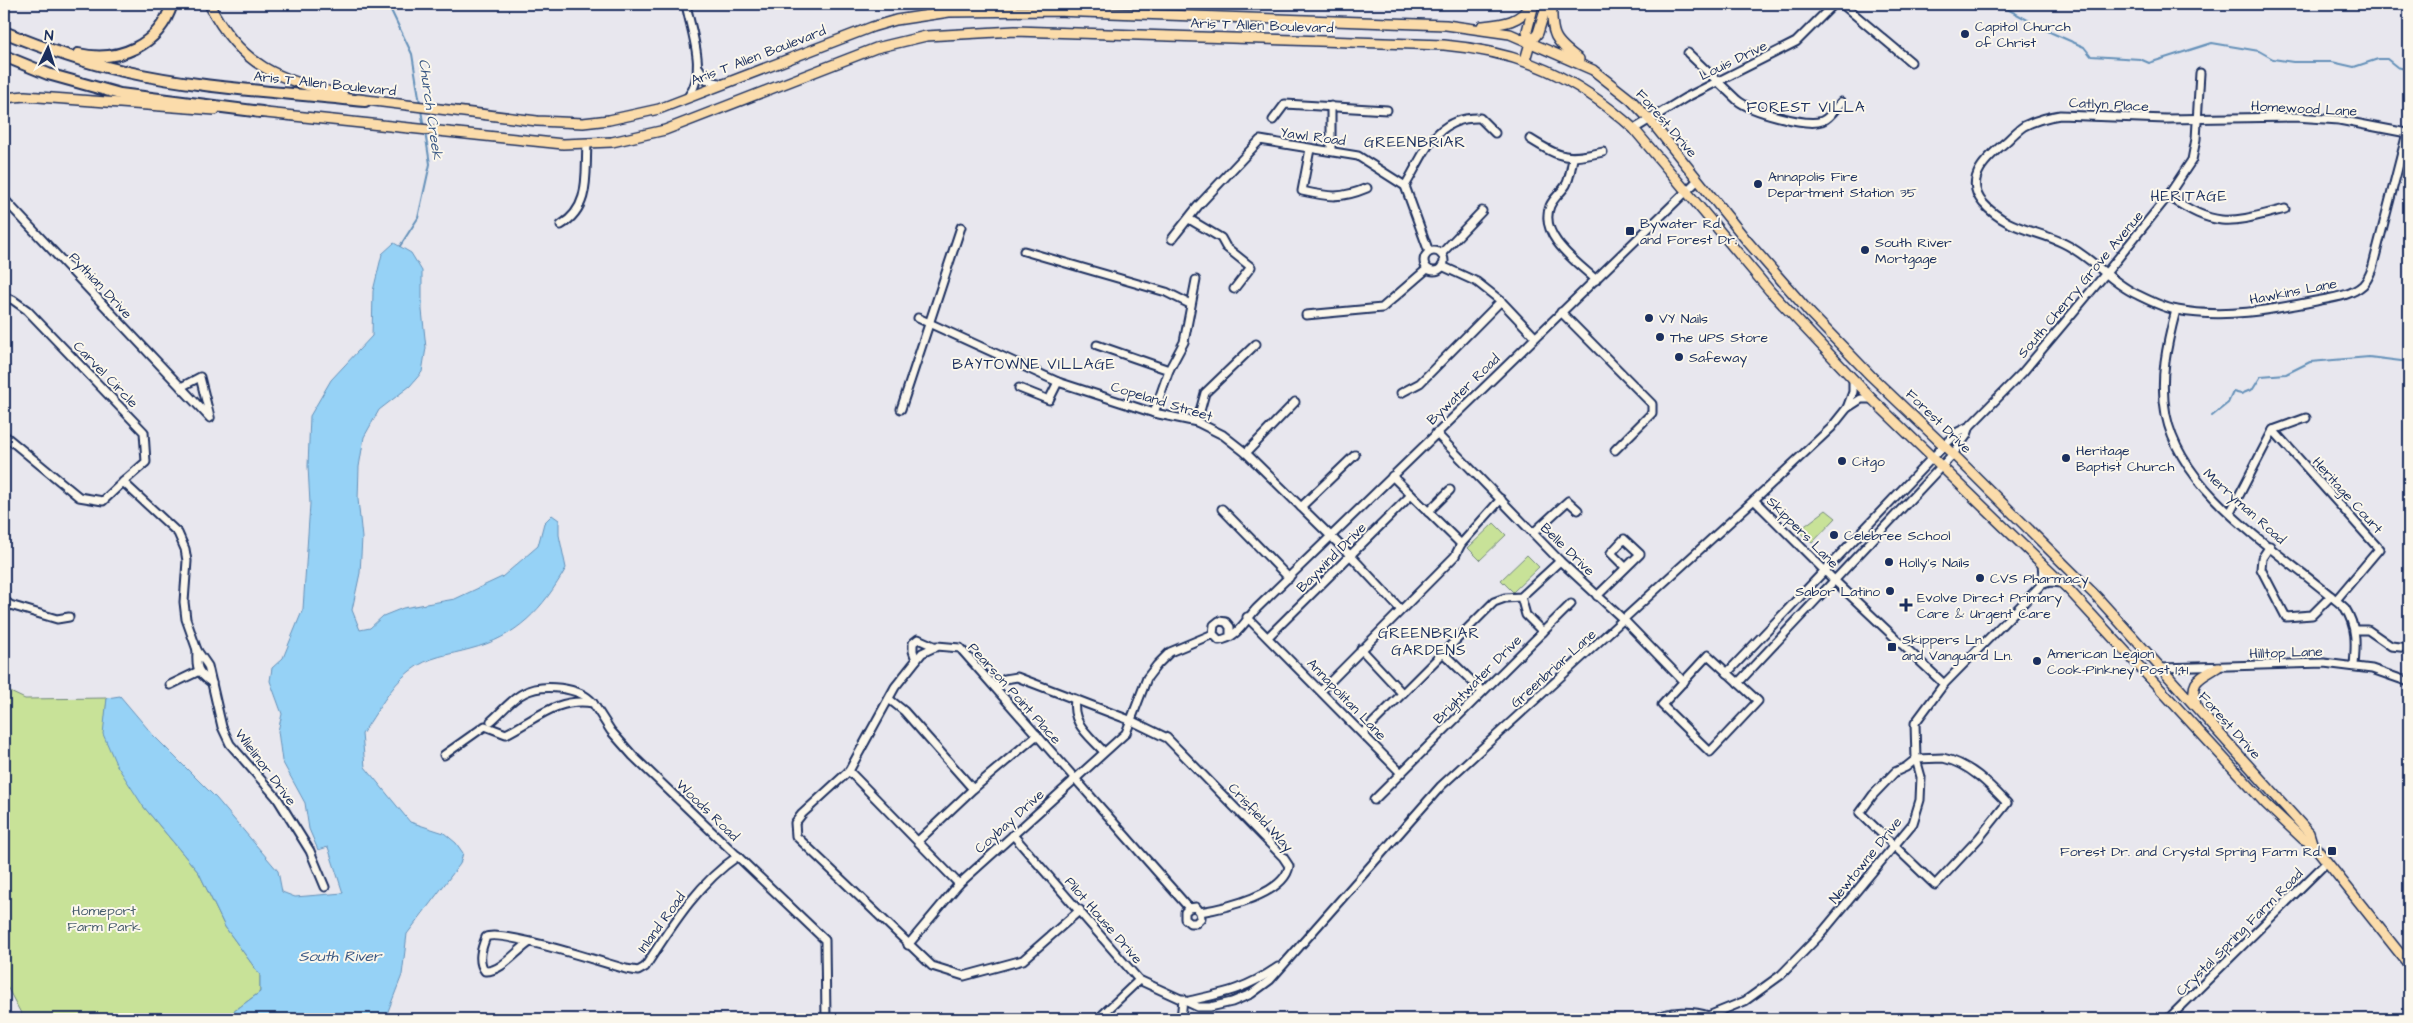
<svg xmlns="http://www.w3.org/2000/svg" width="2413" height="1023" viewBox="0 0 2413 1023" font-family="'Architects Daughter',sans-serif">
<rect width="100%" height="100%" fill="#e8e7ee"/>
<filter id="ink" filterUnits="userSpaceOnUse"><feTurbulence type="fractalNoise" baseFrequency=".02" numOctaves="2"/><feDisplacementMap in="SourceGraphic" scale="10" xChannelSelector="R" yChannelSelector="G"/><feConvolveMatrix kernelMatrix="1 2 1 2 8 2 1 2 1" color-interpolation-filters="sRGB"/></filter>
<g filter="url(#ink)">
<g fill="#c8e298" stroke="#72887b">
<path d="M1826 510 1836 518 1812 543 1798 531Z"/>
<path d="M1494 523 1506 535 1480 560 1468 548Z"/>
<path d="M1527 555 1539 567 1513 592 1501 580Z"/>
<path d="M4 689 25 699 107 698 104 734 143 806 199 873 225 927 260 975V992L229 1015V1019H24L4 981Z"/>
</g>
<path fill="#96d2f6" stroke="#6591b9" d="M394 243 411 253 422 271V310L426 348 422 372 410 386 379 410 364 437 359 467 358 499 362 538 360 573 352 610 360 630 370 628 383 616 403 608 455 599 502 577 538 546 544 523 552 515 559 520V535L566 568C543 609 517 637 470 649 449 655 429 656 410 671 390 686 377 713 362 734L365 767 410 822 444 833 456 843 463 853 460 864 407 934 402 975 385 1019H229V1015L260 992V975L225 927 199 873 143 806 116 764 103 734 107 698 120 696 153 735 216 798 278 871 282 892 295 897 343 893 328 847 318 850 309 829 305 803 282 761 278 731 282 714 270 681 272 668 283 658 303 609 310 504 308 466 310 416 331 380 372 336 373 291 382 254Z"/>
<g fill="none" stroke-linecap="round" stroke-linejoin="round">
<g stroke="#6591b9" stroke-width="2">
<path d="M388 4 412 54 420 103"/>
<path d="M1998 4 2052 33 2084 47 2091 56 2140 59 2149 63 2212 43 2259 51 2273 59 2293 62H2332L2354 67 2378 59H2387L2397 67 2409 70"/>
<path d="M421 110 424 128"/>
<path d="M400 246 418 218 430 164 425 132"/>
<path d="M2212 416 2228 403 2233 392 2241 394 2253 389 2261 376 2286 374 2310 362 2369 357 2409 362"/>
</g>
<defs>
<g id="minor">
<path d="M686 4C691 32 708 72 688 97"/>
<path d="M1842 4 1911 62"/>
<path d="M1688 53 1737 100C1750 111 1807 127 1822 121 1830 118 1836 108 1841 102"/>
<path d="M699 68 706 80 723 84"/>
<path d="M1331 106V150"/>
<path d="M1273 120 1285 104 1387 110"/>
<path d="M1634 129 1685 98 1796 42 1834 4"/>
<path d="M2407 133 2372 269C2370 274 2367 281 2363 285 2351 296 2331 298 2316 301 2270 310 2224 319 2177 310 2164 308 2150 301 2138 295 2111 283 2091 256 2063 243 2034 229 2007 230 1983 203 1962 178 1989 156 2007 141 2012 136 2018 130 2024 126 2036 120 2047 117 2060 115L2166 119 2296 117 2339 120 2407 133H2409"/>
<path d="M1530 139C1562 159 1567 160 1603 152"/>
<path d="M1310 149 1302 191C1329 197 1341 199 1367 188"/>
<path d="M1573 159C1571 167 1570 178 1566 185 1561 193 1554 197 1550 206 1538 236 1578 263 1596 280"/>
<path d="M1405 186C1425 153 1435 116 1480 118L1495 133"/>
<path d="M2168 196C2217 229 2230 223 2285 209"/>
<path d="M4 199 210 418"/>
<path d="M1189 219 1221 238 1226 247 1251 267 1234 289"/>
<path d="M561 225C591 207 585 175 587 144"/>
<path d="M1172 239 1198 206 1260 140 1358 156 1405 186 1429 252"/>
<circle cx="1434" cy="261" r="10"/>
<path d="M1024 251 1166 292 1190 304"/>
<path d="M1441 254 1482 211"/>
<path d="M1442 266 1477 282 1501 301 1535 337"/>
<path d="M4 297 13 300 27 310 144 432 146 462 123 482"/>
<path d="M2176 310C2167 344 2159 379 2166 415 2182 497 2286 555 2345 608 2357 627 2356 644 2354 665"/>
<path d="M1561 312 1652 404V413L1615 450"/>
<path d="M1306 315 1382 308 1427 269"/>
<path d="M918 318 1058 382 1154 413 1197 422 1223 435 1246 453 1350 555 1401 610"/>
<path d="M1097 345 1169 370"/>
<path d="M181 387 200 377 210 417"/>
<path d="M1019 388 1049 400 1058 382"/>
<path d="M1401 393 1420 383 1501 301"/>
<path d="M1847 408 1853 392V379"/>
<path d="M901 409 961 227"/>
<path d="M1154 413 1169 370 1184 342 1196 280"/>
<path d="M1197 422 1205 393 1256 344"/>
<path d="M2273 430 2379 549 2336 600"/>
<path d="M1436 433 1560 561 1624 620 1684 682"/>
<path d="M4 435 79 497 103 501 123 482 178 533 185 549 187 561 184 602 186 619 197 650 208 666 222 727 230 744 277 798 310 851 325 887"/>
<path d="M1246 453 1295 402"/>
<path d="M1392 476 1461 544"/>
<path d="M1754 500 1835 581 1944 684"/>
<path d="M1301 507 1355 455"/>
<path d="M1222 509 1289 578"/>
<path d="M1428 512 1450 490"/>
<path d="M2230 513 2273 430 2306 418"/>
<path d="M1533 533 1568 501 1578 510"/>
<path d="M2270 546 2262 558 2261 569 2286 617 2312 615 2331 596"/>
<path d="M2041 585 2043 575 2042 564"/>
<path d="M1597 596 1640 554 1624 539 1611 553 1625 567"/>
<path d="M1521 597 1526 615 1543 632"/>
<path d="M4 600 10 605 57 619 69 617"/>
<path d="M1247 617 1401 773"/>
<path d="M2355 630H2368L2391 646 2409 648"/>
<path d="M1230 635V627L1226 622 1219 621 1214 625 1213 634 1219 640C1237 639 1246 619 1257 608L1698 180"/>
<path d="M1268 637 1411 495"/>
<path d="M1361 649 1402 693"/>
<path d="M197 650C196 669 197 672 212 683"/>
<path d="M1443 653 1482 691"/>
<path d="M1708 655 1758 701 1710 752 1662 705Z"/>
<path d="M916 660 913 651V643L918 639 936 647"/>
<path d="M2162 668 2324 663 2372 669 2409 682"/>
<path d="M1727 673 1933 457 1958 432 1970 426"/>
<path d="M1738 683 1953 454 1967 435 1970 426 2023 372 2107 272 2168 196 2192 160 2196 139 2200 73"/>
<path d="M170 685 199 671"/>
<path d="M995 687 1005 679 1017 677 1132 721 1167 738 1283 857 1289 866C1285 894 1225 908 1200 912"/>
<path d="M1321 691 1455 556 1461 544 1501 499"/>
<path d="M889 699 904 711 973 789"/>
<path d="M1075 699C1071 724 1089 735 1104 752"/>
<path d="M491 721C502 712 511 699 524 693 542 683 580 687 593 703"/>
<path d="M1363 733 1494 602 1505 598 1521 597 1560 561"/>
<path d="M444 755 485 726 506 734C536 719 557 697 593 703L611 731 633 756 825 940 826 1019"/>
<path d="M1943 758C1970 764 1989 784 2007 803L1979 838 1935 885 1860 813 1873 795 1895 772 1906 767 1916 759Z"/>
<path d="M849 771 959 884"/>
<path d="M1374 800 1571 604"/>
<path d="M1013 835 1139 980 1198 1007H1210L1232 1002 1251 994 1270 980 1441 786 1754 500 1831 428 1847 408 1861 399H1872"/>
<path d="M918 841 973 789 1037 735"/>
<path d="M1080 910 1023 960 964 976 932 966 796 836 795 823 802 814 849 771 895 687 922 653 937 646 960 648 1189 908 1185 912V919L1190 923H1196L1201 918 1200 912 1196 907 1189 908"/>
<path d="M530 942C516 951 501 972 485 971 477 961 482 947 486 937 501 929 604 963 626 969L638 971 645 967C671 927 698 883 738 856"/>
<path d="M908 945 959 884 1126 733 1147 678 1157 665 1170 652 1213 634"/>
<path d="M1189 1001C1225 993 1246 989 1278 967"/>
<path d="M1098 1019 1139 980"/>
<path d="M1181 1019 1183 999"/>
<path d="M1656 1019C1668 1010 1695 1011 1708 1016L1745 1001 1781 975 1820 935 1913 823 1920 800 1921 777 1916 759 1915 723 1944 684 2041 585 2050 582 2062 583"/>
<path d="M2168 1019 2327 862"/>
</g>
<g id="major">
<path d="M209 4C241 67 278 79 343 95"/>
<path d="M1552 4C1551 35 1554 41 1579 59"/>
<path d="M1482 26C1501 24 1521 23 1530 4"/>
<path d="M1530 43 1527 31 1534 4"/>
<path d="M1525 60 1530 43 1538 33 1547 4"/>
<path d="M4 98 25 96 215 110"/>
<path d="M358 99 537 121 583 123 609 120 659 109 872 27 896 20 949 12 1055 11 1446 25 1510 34 1593 70 1631 100 1650 120 1748 242 1810 313 1871 376 1959 460 2097 597 2309 833 2312 843 2409 965"/>
<path d="M256 112 563 144 612 142 665 130 876 48 926 36 1015 31 1444 45C1522 52 1576 77 1634 129L1770 291 1872 399 2068 589 2266 804 2303 839 2312 843"/>
<path d="M2196 705C2189 680 2199 679 2218 667"/>
</g>
<g id="highway">
<path d="M4 32C43 48 82 62 123 71 202 89 285 92 365 101"/>
<path d="M78 54C118 63 159 46 172 4"/>
<path d="M4 56 48 74 120 94 262 112"/>
</g>
</defs>
<use href="#minor" stroke="#1b2f5e" stroke-width="11"/>
<use href="#major" stroke="#1b2f5e" stroke-width="12"/>
<use href="#highway" stroke="#1b2f5e" stroke-width="14"/>
<use href="#minor" stroke="#fbf7ec" stroke-width="7"/>
<use href="#major" stroke="#fbdcab" stroke-width="9"/>
<use href="#highway" stroke="#fbdcab" stroke-width="10"/>
</g>
</g>
<g fill="#1b2f5e" stroke="#fbf7ec" stroke-width="2">
<circle cx="1965" cy="34" r="5"/>
<circle cx="1758" cy="184" r="5"/>
<rect x="1625" y="226" width="10" height="10" rx="2.5"/>
<circle cx="1865" cy="250" r="5"/>
<circle cx="1649" cy="318" r="5"/>
<circle cx="1660" cy="337" r="5"/>
<circle cx="1679" cy="357" r="5"/>
<circle cx="2066" cy="458" r="5"/>
<circle cx="1842" cy="461" r="5"/>
<circle cx="1834" cy="535" r="5"/>
<circle cx="1889" cy="562" r="5"/>
<circle cx="1980" cy="578" r="5"/>
<circle cx="1890" cy="591" r="5"/>
<path d="M1903.5 597.5h5v5h5v5h-5v5h-5v-5h-5v-5h5z"/>
<rect x="1887" y="642" width="10" height="10" rx="2.5"/>
<circle cx="2037" cy="661" r="5"/>
<rect x="2327" y="846" width="10" height="10" rx="2.5"/>
</g>
<g text-anchor="middle" stroke-width="4" stroke-linejoin="round" paint-order="stroke">
<g font-size="14" fill="#1b2f5e" stroke="#fbf7ec">
<text transform="translate(1262 25) rotate(2)" y="5">Aris T Allen Boulevard</text>
<text transform="translate(758 55) rotate(-21)" y="5">Aris T Allen Boulevard</text>
<text transform="translate(1733 60) rotate(-26)" y="5">Louis Drive</text>
<text transform="translate(325 83) rotate(6)" y="5">Aris T Allen Boulevard</text>
<text transform="translate(2109 104) rotate(3)" y="5">Catlyn Place</text>
<text transform="translate(2304 108) rotate(3)" y="5">Homewood Lane</text>
<text transform="translate(1667 123) rotate(49)" y="5">Forest Drive</text>
<text transform="translate(1313 136) rotate(8)" y="5">Yawl Road</text>
<text transform="translate(2080 284) rotate(-50)" y="5">South Cherry Grove Avenue</text>
<text transform="translate(101 285) rotate(47)" y="5">Pythian Drive</text>
<text transform="translate(2293 291) rotate(-11)" y="5">Hawkins Lane</text>
<text transform="translate(106 374) rotate(46)" y="5">Carvel Circle</text>
<text transform="translate(1463 389) rotate(-44)" y="5">Bywater Road</text>
<text transform="translate(1162 401) rotate(17)" y="5">Copeland Street</text>
<text transform="translate(1939 421) rotate(44)" y="5">Forest Drive</text>
<text transform="translate(2348 495) rotate(48)" y="5">Heritage Court</text>
<text transform="translate(2245 506) rotate(42)" y="5">Merryman Road</text>
<text transform="translate(1803 532) rotate(45)" y="5">Skippers Lane</text>
<text transform="translate(1568 549) rotate(44)" y="5">Belle Drive</text>
<text transform="translate(1331 557) rotate(-45)" y="5">Baywind Drive</text>
<text transform="translate(2286 652) rotate(-2)" y="5">Hilltop Lane</text>
<text transform="translate(1553 668) rotate(-42)" y="5">Greenbriar Lane</text>
<text transform="translate(1477 679) rotate(-45)" y="5">Brightwater Drive</text>
<text transform="translate(1015 693) rotate(48)" y="5">Pearson Point Place</text>
<text transform="translate(1347 699) rotate(46)" y="5">Annapolitan Lane</text>
<text transform="translate(2230 725) rotate(48)" y="5">Forest Drive</text>
<text transform="translate(266 767) rotate(53)" y="5">Wilelinor Drive</text>
<text transform="translate(708 810) rotate(44)" y="5">Woods Road</text>
<text transform="translate(1261 817) rotate(47)" y="5">Crisfield Way</text>
<text transform="translate(1009 821) rotate(-42)" y="5">Coybay Drive</text>
<text transform="translate(1865 860) rotate(-51)" y="5">Newtowne Drive</text>
<text transform="translate(1104 920) rotate(49)" y="5">Pilot House Drive</text>
<text transform="translate(661 922) rotate(-54)" y="5">Inland Road</text>
<text transform="translate(2239 932) rotate(-45)" y="5">Crystal Spring Farm Road</text>
</g>
<g font-size="14" fill="#1b2f5e" stroke="#fbf7ec" text-anchor="start">
<text x="1975" y="31">Capitol Church<tspan x="1975" dy="16">of Christ</tspan></text>
<text x="1768" y="181">Annapolis Fire<tspan x="1768" dy="16">Department Station 35</tspan></text>
<text x="1640" y="228">Bywater Rd.<tspan x="1640" dy="16">and Forest Dr.</tspan></text>
<text x="1875" y="247">South River<tspan x="1875" dy="16">Mortgage</tspan></text>
<text x="1659" y="323">VY Nails</text>
<text x="1670" y="342">The UPS Store</text>
<text x="1689" y="362">Safeway</text>
<text x="2076" y="455">Heritage<tspan x="2076" dy="16">Baptist Church</tspan></text>
<text x="1852" y="466">Citgo</text>
<text x="1844" y="540">Celebree School</text>
<text x="1899" y="567">Holly's Nails</text>
<text x="1990" y="583">CVS Pharmacy</text>
<text x="1880" y="596" text-anchor="end">Sabor Latino</text>
<text x="1917" y="602">Evolve Direct Primary<tspan x="1917" dy="16">Care &amp; Urgent Care</tspan></text>
<text x="1902" y="644">Skippers Ln.<tspan x="1902" dy="16">and Vanguard Ln.</tspan></text>
<text x="2047" y="658">American Legion<tspan x="2047" dy="16">Cook-Pinkney Post 141</tspan></text>
<text x="2322" y="856" text-anchor="end">Forest Dr. and Crystal Spring Farm Rd.</text>
</g>
<g font-size="14" fill="#465c6c" stroke="#fbf7ec">
<text x="104" y="915">Homeport<tspan x="104" dy="16">Farm Park</tspan></text>
</g>
<g font-size="15" letter-spacing="1" fill="#1b2f5e" stroke="#fbf7ec">
<text x="1806" y="112">FOREST VILLA</text>
<text x="1415" y="147">GREENBRIAR</text>
<text x="2189" y="201">HERITAGE</text>
<text x="1034" y="369">BAYTOWNE VILLAGE</text>
<text x="1429" y="638">GREENBRIAR<tspan x="1429" dy="17">GARDENS</tspan></text>
</g>
<g font-size="15" font-style="italic" fill="#3a5884" stroke="#fbf7ec">
<text transform="translate(431 109) rotate(82)" y="5">Church Creek</text>
<text x="340" y="961">South River</text>
</g>
</g>
<rect width="2413" height="1023" fill="none" stroke="#fbf7ec" stroke-width="20"/>
<rect x="10" y="10" width="2393" height="1003" fill="none" stroke="#1b2f5e" stroke-width="2" filter="url(#ink)"/>
<g transform="translate(48 48) rotate(4)" stroke="#fbf7ec" stroke-width="4" paint-order="stroke">
<path d="M0-4L9 19L0 12L-9 19Z" fill="#1b2f5e"/>
<text y="-8" font-size="14" font-weight="bold" text-anchor="middle" fill="#1b2f5e">N</text>
</g>
</svg>
